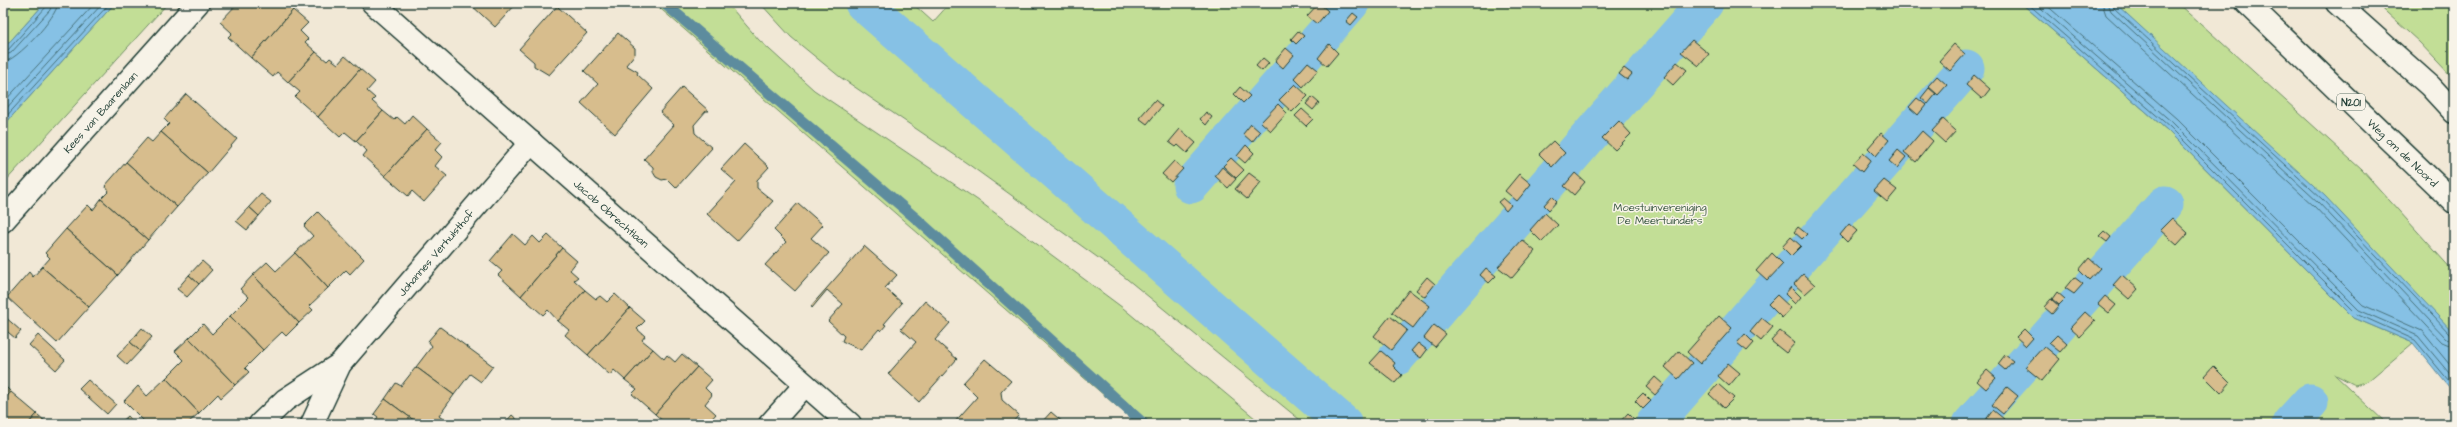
<svg xmlns="http://www.w3.org/2000/svg" width="2457" height="427" viewBox="0 0 2457 427" font-family="'Architects Daughter',sans-serif">
<rect width="100%" height="100%" fill="#f1e8d6"/>
<filter id="ink" filterUnits="userSpaceOnUse"><feTurbulence type="fractalNoise" baseFrequency=".025" numOctaves="2"/><feDisplacementMap in="SourceGraphic" scale="8" xChannelSelector="R" yChannelSelector="G"/><feConvolveMatrix kernelMatrix="1 2 1 2 8 2 1 2 1" color-interpolation-filters="sRGB"/></filter>
<g filter="url(#ink)">
<g fill="#c2de96" stroke="#708e65">
<path d="M3 3H45L3 49Z"/>
<path d="M115 3H168L3 184V126Z"/>
<path d="M654 3H727L759 40 814 90 979 201 1123 308 1262 424H1137Z"/>
<path d="M760 3H912L933 22 950 3H2021L2167 130 2354 318 2413 343 2368 381 2355 385 2334 374 2387 424H1305L1122 275 968 164 840 77 791 37Z"/>
<path d="M2115 3H2178L2362 170 2454 272V333Z"/>
<path d="M2376 3H2454V79L2419 42Z"/>
</g>
<g fill="#86c1e5" stroke="#5d8c9e">
<path d="M45 3H115L3 126V49Z"/>
<path d="M2021 3H2115L2325 196 2454 333V393L2413 343 2354 318 2167 130Z"/>
</g>
<g fill="none" stroke-linecap="round" stroke-linejoin="round">
<g stroke="#48727b" stroke-width="1">
<path d="M2027 3 2170 127 2357 314 2415 340 2454 387"/>
<path d="M2035 3 2173 123 2359 310 2418 336 2454 379"/>
<path d="M2044 3 2177 119 2363 305 2422 331 2454 370"/>
<path d="M2102 3 2106 15 2314 206 2442 342 2454 347"/>
<path d="M2108 3 2111 11 2318 202 2446 338 2454 341"/>
<path d="M2113 3 2114 8 2322 199 2450 334 2454 336"/>
<path d="M3 51 8 50 46 7 47 3"/>
<path d="M3 56 11 53 50 10 52 3"/>
<path d="M3 62C16 62 58 16 58 3"/>
<path d="M3 103 95 3"/>
<path d="M3 112 103 3"/>
<path d="M3 120 110 3"/>
</g>
<path stroke="#5d8c9e" stroke-width="11" d="M664 3 919 221 1144 424"/>
<g stroke="#86c1e5" stroke-width="37">
<path d="M863 3 1344 424"/>
<path d="M1191 185 1351 3"/>
<path d="M1397 357 1705 3"/>
<path d="M1654 424 1966 68"/>
<path d="M1971 424 2165 204"/>
<path d="M2290 424 2310 402"/>
</g>
</g>
<g fill="#d7bd8d" stroke="#1f3d34">
<path d="M238 3H251L255 6 258 3H268L270 5 272 3H285L293 10 251 58 228 37 232 33 220 22Z"/>
<path d="M469 3H517L495 27Z"/>
<path d="M560 3H561L558 7 587 33 549 75 534 66V62L519 49Z"/>
<path d="M1030 3H1039L1034 8Z"/>
<path d="M1319 3 1328 11 1317 24 1307 16Z"/>
<path d="M293 10 308 23 300 31 308 39 305 42 316 52 288 82 277 72 273 77 251 58Z"/>
<path d="M1353 13 1358 17 1351 25 1346 21Z"/>
<path d="M1298 31 1304 36 1296 44 1291 39Z"/>
<path d="M618 33 635 48V54L626 65 638 72 637 74 653 89 615 134 581 103 598 84 584 71Z"/>
<path d="M1692 40 1709 54 1699 66 1681 52Z"/>
<path d="M1329 44 1338 53 1327 66 1318 58Z"/>
<path d="M1954 44 1965 54 1950 71 1939 61Z"/>
<path d="M1286 48 1294 55 1283 68 1275 61Z"/>
<path d="M316 52 327 61 330 58 338 64 345 56 360 69 318 117 295 97 300 92 288 82Z"/>
<path d="M1263 58 1269 63 1262 71 1256 66Z"/>
<path d="M1308 62 1318 70 1303 87 1294 78Z"/>
<path d="M1677 62 1687 70 1673 85 1664 77Z"/>
<path d="M1624 68 1632 74 1627 80 1619 74Z"/>
<path d="M360 69 375 82 367 91 375 98 372 101 383 111 356 141 345 132 340 137 318 117Z"/>
<path d="M1974 75 1990 89 1982 99 1966 85Z"/>
<path d="M1937 76 1947 85 1938 95 1928 86Z"/>
<path d="M1295 84 1308 96 1292 112 1279 100Z"/>
<path d="M682 87 709 111H706L694 125 695 133 712 148 676 188 667 179 662 180 656 177 653 172V167L644 159 674 125 660 112Z"/>
<path d="M1240 87 1250 96 1243 103 1234 94Z"/>
<path d="M1929 88 1936 94 1928 104 1921 98Z"/>
<path d="M186 94 237 139 208 173 161 132 169 124 164 119Z"/>
<path d="M1312 97 1319 103 1313 110 1306 104Z"/>
<path d="M1917 98 1926 105 1918 115 1909 107Z"/>
<path d="M1155 100 1162 106 1147 124 1139 118Z"/>
<path d="M1278 104 1287 113 1271 131 1261 122Z"/>
<path d="M1302 109 1313 119 1306 126 1295 116Z"/>
<path d="M383 111 394 120 397 117 405 124 412 115 427 129 385 176 363 156 367 151 356 141Z"/>
<path d="M1206 112 1212 117 1206 125 1200 119Z"/>
<path d="M1943 119 1956 131 1945 143 1932 131Z"/>
<path d="M1619 121 1631 134 1615 150 1602 138Z"/>
<path d="M1251 124 1260 132 1252 142 1243 134Z"/>
<path d="M427 129 442 142 435 150 442 157 435 166 447 176 424 202 412 191 408 196 385 176Z"/>
<path d="M1180 129 1196 143 1187 153 1178 145 1176 147 1169 142Z"/>
<path d="M1922 131 1933 141 1916 162 1904 152Z"/>
<path d="M161 132 208 173 177 207 126 162 147 138 152 142Z"/>
<path d="M1881 133 1889 140 1876 156 1868 148Z"/>
<path d="M1553 141 1565 153 1552 167 1539 154Z"/>
<path d="M744 144 769 167 757 180V188L773 201 737 241 707 214 736 182 721 169Z"/>
<path d="M1246 145 1254 153 1245 163 1237 156Z"/>
<path d="M1898 150 1906 157 1897 168 1889 161Z"/>
<path d="M1863 153 1871 160 1862 172 1853 164Z"/>
<path d="M1231 158 1244 170 1236 178 1223 166Z"/>
<path d="M1174 161 1183 169 1171 182 1162 174Z"/>
<path d="M126 162 177 207 148 240 101 199 109 191 105 186Z"/>
<path d="M1222 167 1236 179 1228 188 1215 176Z"/>
<path d="M1249 173 1261 182 1247 199 1235 189Z"/>
<path d="M1575 173 1585 182 1574 195 1564 186Z"/>
<path d="M1519 174 1531 184 1517 201 1505 191Z"/>
<path d="M1884 180 1897 190 1887 202 1874 191Z"/>
<path d="M261 194 271 202 259 216 249 207Z"/>
<path d="M1552 196 1557 201 1549 210 1544 205Z"/>
<path d="M1503 198 1511 205 1506 211 1498 202Z"/>
<path d="M101 199 148 240 118 275 66 229 88 205 93 210Z"/>
<path d="M798 203 823 225 811 238 829 253 795 291 765 265 786 242 774 230Z"/>
<path d="M249 207 259 216 247 230 236 221Z"/>
<path d="M318 212 364 259 350 274 346 270 328 288 295 253 313 236 304 226Z"/>
<path d="M1545 213 1558 225 1542 242 1530 230Z"/>
<path d="M2172 218 2188 233 2177 245 2160 230Z"/>
<path d="M1849 224 1857 231 1847 242 1840 235Z"/>
<path d="M1798 227 1807 234 1802 239 1794 232Z"/>
<path d="M66 229 118 275 89 307 42 267 50 258 45 253Z"/>
<path d="M2104 231 2111 237 2107 242 2099 236Z"/>
<path d="M513 234 525 245 533 236 540 243 548 235 562 248 521 296 498 275 502 271 490 261Z"/>
<path d="M1791 237 1801 246 1791 256 1782 247Z"/>
<path d="M1522 240 1535 251 1512 278 1498 267Z"/>
<path d="M864 246 897 275 885 288 902 303 884 324 886 325 881 331 879 329 861 350 842 341 844 336 828 321 843 304 827 290 812 308 811 306Z"/>
<path d="M562 248 577 261 570 270 578 277 574 280 585 290 558 321 548 310 543 315 521 296Z"/>
<path d="M295 253 328 288 309 306 313 310 299 323 253 275 267 262 276 271Z"/>
<path d="M1772 253 1783 264 1767 281 1756 271Z"/>
<path d="M2089 258 2100 268 2089 280 2079 270Z"/>
<path d="M202 261 212 270 199 284 189 275Z"/>
<path d="M42 267 89 307 57 343 7 297 29 272 33 277Z"/>
<path d="M1486 268 1496 276 1489 283 1480 275Z"/>
<path d="M1803 274 1815 285 1805 294 1794 284Z"/>
<path d="M189 275 199 284 187 297 177 289Z"/>
<path d="M253 275 299 323 286 336 282 332 263 350 230 316 249 297 240 289Z"/>
<path d="M2122 275 2138 289 2129 299 2113 285Z"/>
<path d="M1427 277 1435 284 1425 297 1416 290Z"/>
<path d="M2074 277 2083 284 2074 294 2065 288Z"/>
<path d="M1791 287 1801 297 1795 304 1785 294Z"/>
<path d="M585 290 596 299 600 296 607 302 615 294 630 308 588 355 565 335 569 330 558 321Z"/>
<path d="M1409 290 1430 306 1413 328 1392 312Z"/>
<path d="M2057 292 2065 299 2059 305 2052 299Z"/>
<path d="M1777 295 1791 308 1782 318 1768 304Z"/>
<path d="M2105 296 2116 305 2109 313 2098 304Z"/>
<path d="M2051 299 2059 306 2052 314 2044 307Z"/>
<path d="M925 301 950 323 935 340 957 359 919 402 888 374 916 342 901 329Z"/>
<path d="M630 308 645 321 637 329 645 336 642 340 653 349 625 380 614 370 610 375 588 355Z"/>
<path d="M2085 312 2095 321 2080 337 2070 328Z"/>
<path d="M3 315 21 331 15 338 3 328Z"/>
<path d="M230 316 263 350 245 368 249 372 235 385 189 338 203 324 212 334Z"/>
<path d="M1390 316 1407 330 1391 350 1374 336Z"/>
<path d="M1719 316 1732 328 1700 364 1687 352Z"/>
<path d="M1762 318 1773 327 1761 341 1750 332Z"/>
<path d="M1434 325 1446 334 1435 347 1424 338Z"/>
<path d="M440 327 493 366 481 382 470 374 454 395 416 367 432 346 428 341Z"/>
<path d="M142 328 152 337 140 351 130 342Z"/>
<path d="M2024 329 2033 338 2026 346 2016 337Z"/>
<path d="M1780 331 1795 343 1786 353 1771 341Z"/>
<path d="M1745 334 1754 343 1747 351 1737 343Z"/>
<path d="M38 335 65 360 56 370 29 345Z"/>
<path d="M2057 335 2067 344 2060 352 2049 343Z"/>
<path d="M189 338 235 385 221 398 218 394 199 413 166 378 184 360 175 351Z"/>
<path d="M130 342 140 351 127 365 117 356Z"/>
<path d="M1418 343 1427 350 1421 358 1411 351Z"/>
<path d="M2044 346 2060 359 2042 381 2025 367Z"/>
<path d="M653 349 664 359 667 355 675 362 682 354 697 367 655 414 632 394 637 389 625 380Z"/>
<path d="M1381 351 1395 363 1393 366 1402 375 1395 383 1370 363Z"/>
<path d="M1679 351 1692 363 1678 379 1665 367Z"/>
<path d="M2005 355 2013 361 2005 370 1998 364Z"/>
<path d="M985 359 1011 381 1001 392 1002 400 1019 415 1011 424H953L977 397 963 383Z"/>
<path d="M1728 363 1740 373 1729 386 1718 376Z"/>
<path d="M2213 366 2230 383 2221 393 2204 376Z"/>
<path d="M416 367 454 395 439 416 449 424H419L385 399 396 383 401 386Z"/>
<path d="M697 367 712 380 705 388 712 395 705 404 716 414 707 424H666L655 414Z"/>
<path d="M1987 370 1996 378 1986 389 1977 381Z"/>
<path d="M1655 377 1664 385 1655 395 1646 387Z"/>
<path d="M166 378 199 413 187 424H147L124 401 138 386 147 396Z"/>
<path d="M88 380 116 404 107 414 79 389Z"/>
<path d="M3 384 11 392 3 401Z"/>
<path d="M1718 384 1734 398 1724 408 1709 394Z"/>
<path d="M2007 387 2018 396 2003 414 1992 405Z"/>
<path d="M11 392 37 414 28 424H3V401Z"/>
<path d="M1643 393 1651 401 1643 409 1635 401Z"/>
<path d="M385 399 419 424H373L378 417 374 414Z"/>
<path d="M1993 410 2004 419 2000 424H1988L1985 421Z"/>
<path d="M1051 412 1065 424H1040Z"/>
<path d="M1628 413 1636 421 1633 424H1618Z"/>
<path d="M37 414 48 424H28Z"/>
<path d="M512 415 522 424H504Z"/>
<path d="M128 416 135 424H119Z"/>
</g>
<g fill="none" stroke-linecap="round" stroke-linejoin="round">
<defs>
<g id="minor">
<path id="s1" d="M373 3 850 424"/>
<path id="s2" d="M3 221 198 3"/>
<path d="M260 424 285 400 340 364"/>
<path id="s3" d="M312 424 340 364 531 142"/>
<path d="M770 424 805 385"/>
</g>
<g id="highway">
<path id="s4" d="M2247 3 2454 202"/>
<path d="M2337 3 2430 86 2454 112"/>
</g>
</defs>
<use href="#minor" stroke="#1f3d34" stroke-width="25"/>
<use href="#highway" stroke="#1f3d34" stroke-width="25"/>
<use href="#minor" stroke="#f7f3e8" stroke-width="22"/>
<use href="#highway" stroke="#f7f3e8" stroke-width="22"/>
</g>
</g>
<g text-anchor="middle" stroke-width="3" stroke-linejoin="round" paint-order="stroke">
<rect fill="#f7f3e8" stroke="#60746a" stroke-width="1" x="2337" y="94" width="28" height="16" rx="3"/>
<g font-size="10" font-weight="bold" fill="#1f3d34">
<text x="2351" y="106">N201</text>
</g>
<g font-size="11" fill="#1f3d34" stroke="#f7f3e8">
<text dy="4" stroke="none"><textPath href="#s2" startOffset="146">Kees van Baarenlaan</textPath></text>
<text dy="4" stroke="none"><textPath href="#s4" startOffset="216">Weg om de Noord</textPath></text>
<text dy="4" stroke="none"><textPath href="#s1" startOffset="318">Jacob Obrechtlaan</textPath></text>
<text dy="4" stroke="none"><textPath href="#s3" startOffset="213">Johannes Verhulsthof</textPath></text>
</g>
<g font-size="11" fill="#405d48" stroke="#f7f3e8">
<text x="1660" y="211">Moestuinvereniging<tspan x="1660" dy="13">De Meertuinders</tspan></text>
</g>
</g>
<rect width="2457" height="427" fill="none" stroke="#f7f3e8" stroke-width="16"/>
<rect x="8" y="8" width="2441" height="411" fill="none" stroke="#1f3d34" stroke-width="1.5" filter="url(#ink)"/>
</svg>
